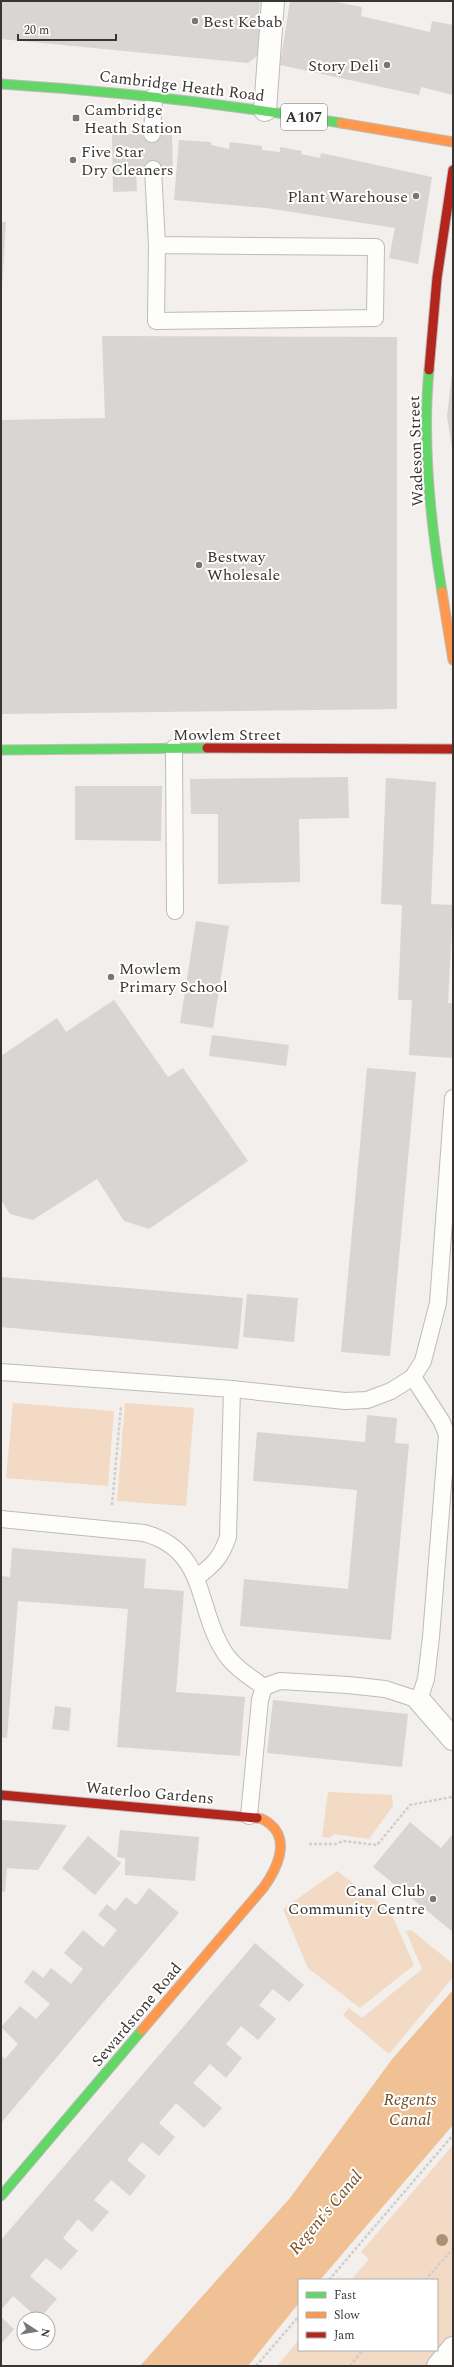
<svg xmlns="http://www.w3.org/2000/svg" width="454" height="2367" viewBox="0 0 454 2367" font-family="Spectral,serif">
<rect width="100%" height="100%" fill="#f2efec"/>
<g fill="#f2dac4">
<path d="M13 1403 114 1411 108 1486 6 1478Z"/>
<path d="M125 1403 194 1408 186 1506 117 1501Z"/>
<path d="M328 1792 392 1795 393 1806 369 1839 334 1834 329 1838 322 1837Z"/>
<path d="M337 1871 390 1911 414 1965 360 2008 308 1968 283 1909Z"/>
<path d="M411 1930 453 1964V1977L389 2054 343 2015 349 2008 362 2018 422 1969 406 1931Z"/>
<path d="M453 2145V2366H277L299 2340V2350H437V2280H351L369 2259 361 2252Z"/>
</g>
<path fill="#f0c195" d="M453 1990V2125L320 2280H299V2303L248 2366H140L290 2198 393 2058Z"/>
<g fill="#d8d5d3">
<path d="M1 1H260L258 27 260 28 257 56 248 63 1 39Z"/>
<path d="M290 1H331L362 7 361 16 430 32 432 21 453 25V95L421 87 419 95 280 65Z"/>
<path d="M112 133 172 135 173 171 136 169 137 191 113 192Z"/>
<path d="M179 140 211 142V145L229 149 230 142 262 146V150L280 152V147L302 151 301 154 320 158 321 153 432 177 418 264 389 258 395 228 266 208 174 200Z"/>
<path d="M1 222H6L2 287H1Z"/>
<path d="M102 336 397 337V709L1 714V420L105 418Z"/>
<path d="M452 374H453L452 448 447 416Z"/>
<path d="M348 777 349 818 299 819 300 882 218 884V814H191L190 779Z"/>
<path d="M386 778 436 782 431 904 453 905 448 1003H453V1058L409 1055 412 1000H398L402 905 381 904Z"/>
<path d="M75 786H162L161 841 75 840Z"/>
<path d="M196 921 229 926 213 1028 180 1023Z"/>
<path d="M114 1000 168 1077 183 1068 248 1161 149 1229 124 1221 97 1179 33 1220 10 1214 1 1200V1056L57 1018 66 1032Z"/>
<path d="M212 1035 289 1045 286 1066 209 1056Z"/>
<path d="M367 1068 416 1072 390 1356 341 1352Z"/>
<path d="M1 1277 243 1298 238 1349 1 1327Z"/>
<path d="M247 1294 298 1298 294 1342 243 1337Z"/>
<path d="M367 1415 397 1418 395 1443 409 1444 391 1640 240 1626 244 1579 348 1589 357 1490 253 1481 257 1432 365 1442Z"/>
<path d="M12 1548 146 1559 144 1588 184 1591 176 1692 245 1697 240 1756 117 1747 128 1609 18 1601 7 1738 1 1737V1576L10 1577Z"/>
<path d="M273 1700 408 1714 402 1767 267 1753Z"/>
<path d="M55 1706 71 1708 69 1731 52 1729Z"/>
<path d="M1 1820 67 1825 38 1870 7 1868 5 1892 1 1891Z"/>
<path d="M410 1822 441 1848 453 1834V1932L373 1867Z"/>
<path d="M120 1830 199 1837 195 1881 125 1875V1858L117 1857Z"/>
<path d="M88 1836 121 1863 95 1895 62 1868Z"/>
<path d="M149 1888 179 1913 1 2123V2056L5 2059 18 2044 1 2027 20 2006 36 2019 50 2004 24 1982 33 1970 43 1978 51 1968 71 1984 83 1969 64 1953 83 1930 103 1947 117 1930 98 1915 107 1904 115 1911 126 1897 136 1905Z"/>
<path d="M255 1943 304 1985 289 2002 273 1989 259 2005 276 2019 258 2040 241 2026 226 2044 242 2058 226 2078 210 2064 193 2083 222 2108 204 2128 176 2103 159 2123 175 2137 159 2156 142 2142 127 2160 146 2176 130 2196 111 2180 94 2200 109 2212 92 2232 78 2219 63 2238 78 2251 61 2270 46 2258 30 2276 57 2299 39 2319 13 2296 1 2310V2240Z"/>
<path d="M1 2317 14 2329 1 2344Z"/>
</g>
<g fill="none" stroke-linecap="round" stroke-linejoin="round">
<defs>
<g id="lane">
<path d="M152 134 154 96"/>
<path d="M153 169 157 245 156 321 375 318 376 247 157 245"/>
<path d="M174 748 175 911"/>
<path d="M1 1372 232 1389 345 1401 367 1400 391 1391 413 1377"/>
<path d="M1 1519 144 1533C207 1550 196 1607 223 1650 231 1665 250 1677 264 1687"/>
<path d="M196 1578C213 1565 221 1558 228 1537L232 1389"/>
<path d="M249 1816 260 1700 264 1687 280 1681 348 1685 385 1689 419 1700 426 1679 431 1637 447 1435 442 1422 413 1377 423 1361 438 1303 453 1098"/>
</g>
<g id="street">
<path d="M265 110 273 1"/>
<path d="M419 1700 453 1739"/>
<path d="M438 2366 453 2348"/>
</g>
<g id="fast">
<path d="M1 84C115 91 228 104 341 123"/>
<path d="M429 370C422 443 430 519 442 592"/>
<path d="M1 750 207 748"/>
<path d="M1 2196 142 2030"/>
</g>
<g id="slow">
<path d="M341 123 453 142"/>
<path d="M442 592 453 660"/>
<path d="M142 2030 264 1887C276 1870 291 1841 270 1824 266 1821 263 1818 257 1818"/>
</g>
<g id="jam">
<path d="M429 370 437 278 453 170"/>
<path d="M207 748 453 749"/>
<path d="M1 1795 257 1818"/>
</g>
</defs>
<use href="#lane" stroke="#bebbb9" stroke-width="18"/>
<use href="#street" stroke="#bebbb9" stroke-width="24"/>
<use href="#fast" stroke="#bebbb9" stroke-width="11"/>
<use href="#slow" stroke="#bebbb9" stroke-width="11"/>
<use href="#jam" stroke="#bebbb9" stroke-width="11"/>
<g stroke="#d0cfcd" stroke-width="2.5" stroke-dasharray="3 2" stroke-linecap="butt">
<path d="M112 1505 121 1407"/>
<path d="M309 1844H336L343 1841 377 1845 410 1805 451 1797 453 1794"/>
<path d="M329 2280 453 2135"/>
<path d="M425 2280 453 2249"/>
<path d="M256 2366 299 2316"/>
<path d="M350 2366 363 2350"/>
</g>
<use href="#lane" stroke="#fdfdfc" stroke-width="16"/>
<use href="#street" stroke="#fdfdfc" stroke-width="22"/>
<use href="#fast" stroke="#63d668" stroke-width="9"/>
<use href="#slow" stroke="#ff974d" stroke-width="9"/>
<use href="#jam" stroke="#b3261e" stroke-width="9"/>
</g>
<circle fill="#ab9277" cx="442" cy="2240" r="6"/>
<g fill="#797673" stroke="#fff" stroke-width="1.5">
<circle cx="195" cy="21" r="4"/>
<circle cx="387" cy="65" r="4"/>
<rect x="72" y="114" width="8" height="8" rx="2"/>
<circle cx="73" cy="160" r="4"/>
<circle cx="416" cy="196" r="4"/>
<circle cx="199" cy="565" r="4"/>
<circle cx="111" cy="977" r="4"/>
<circle cx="433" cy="1899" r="4"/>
</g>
<g text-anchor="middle" stroke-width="4" stroke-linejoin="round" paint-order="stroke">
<rect fill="#fff" stroke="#747270" stroke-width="1" x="281" y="104" width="46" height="26" rx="3"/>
<g font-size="15" font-weight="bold" fill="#383532">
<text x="304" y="122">A107</text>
</g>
<g font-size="16" fill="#383532" stroke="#fff" text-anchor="start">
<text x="203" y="27">Best Kebab</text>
<text x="379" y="71" text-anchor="end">Story Deli</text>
<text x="84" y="115">Cambridge<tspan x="84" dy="18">Heath Station</tspan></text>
<text x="81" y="157">Five Star<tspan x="81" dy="18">Dry Cleaners</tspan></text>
<text x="408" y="202" text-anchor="end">Plant Warehouse</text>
<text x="207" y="562">Bestway<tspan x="207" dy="18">Wholesale</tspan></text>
<text x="119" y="974">Mowlem<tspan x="119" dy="18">Primary School</tspan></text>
<text x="425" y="1896" text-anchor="end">Canal Club<tspan x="425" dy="18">Community Centre</tspan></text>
</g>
<g font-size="16" fill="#383532" stroke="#fff">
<text transform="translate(182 85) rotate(7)" y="6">Cambridge Heath Road</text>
<text transform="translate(415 451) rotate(-92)" y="6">Wadeson Street</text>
<text x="227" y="740">Mowlem Street</text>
<text transform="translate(150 1792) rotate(5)" y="6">Waterloo Gardens</text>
<text transform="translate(136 2014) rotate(-50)" y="6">Sewardstone Road</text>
</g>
<g font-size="17" font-style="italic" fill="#784c1f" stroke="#fff">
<text x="410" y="2105">Regents<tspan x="410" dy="20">Canal</tspan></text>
<text transform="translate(325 2212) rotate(-50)" y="6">Regent's Canal</text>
</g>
</g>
<rect width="454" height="2367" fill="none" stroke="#383532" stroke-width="4"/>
<rect x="298" y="2279" width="140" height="72" fill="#ffffff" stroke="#afaead"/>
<rect x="306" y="2292" width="20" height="6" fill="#63d668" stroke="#afaead"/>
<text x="334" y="2299" font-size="12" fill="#383532">Fast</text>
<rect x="306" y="2312" width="20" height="6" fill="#ff974d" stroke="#afaead"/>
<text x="334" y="2319" font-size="12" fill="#383532">Slow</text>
<rect x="306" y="2332" width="20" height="6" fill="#b3261e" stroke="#afaead"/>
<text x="334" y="2339" font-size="12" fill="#383532">Jam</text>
<g transform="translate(36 2331) rotate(102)"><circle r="19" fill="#ffffff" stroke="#afaead"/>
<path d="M0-3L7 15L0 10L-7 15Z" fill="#797673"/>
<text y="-6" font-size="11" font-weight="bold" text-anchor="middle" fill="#383532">N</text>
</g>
<path d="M18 34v6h98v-6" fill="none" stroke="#383532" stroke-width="2"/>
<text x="24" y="34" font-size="12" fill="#383532" stroke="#ffffff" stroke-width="3" paint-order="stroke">20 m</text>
</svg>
